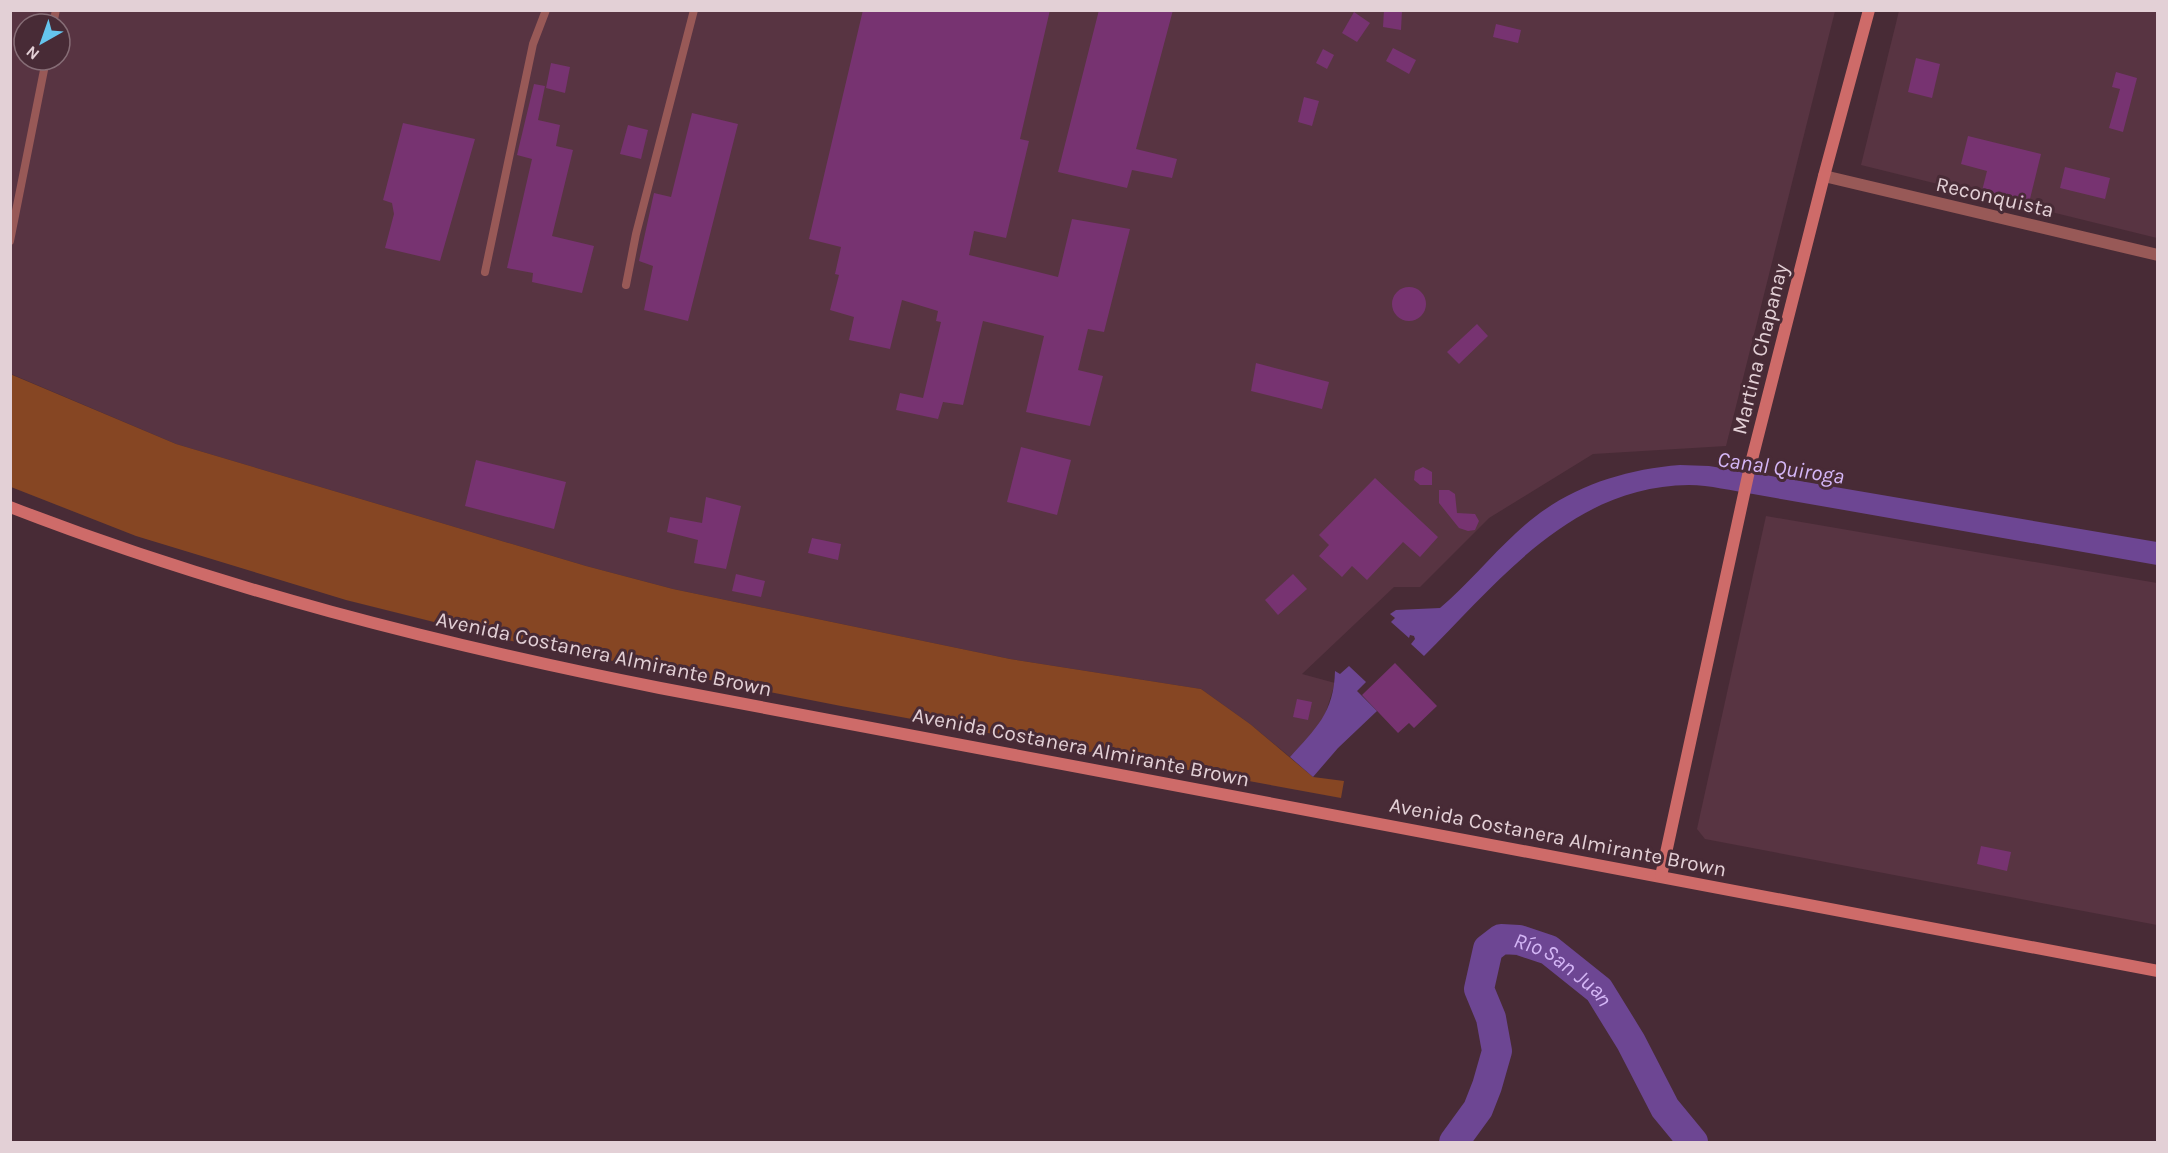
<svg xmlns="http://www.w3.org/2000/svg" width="2168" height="1153" viewBox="0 0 2168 1153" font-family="Karla,sans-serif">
<rect width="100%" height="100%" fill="#482b36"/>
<g fill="#583442" fill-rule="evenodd">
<path d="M10 11H1835L1726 446 1593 454 1489 518 1420 587H1394L1302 674 1335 683 1323 721 1290 757 1250 724 1201 689 1010 659 673 589 586 566 176 444 11 374ZM24 24H60V60H24Z"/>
<path d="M1899 11H2157V238L1861 165Z"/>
<path d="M1766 516 2157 583V925L1705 839 1697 829Z"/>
</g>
<path fill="#864623" d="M10 374 176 444 586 566 673 589 1010 659 1201 689 1250 724 1313 777 1344 781 1341 798 841 706 502 639 346 600 251 571 136 536 11 487Z"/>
<g fill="#6d4693">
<path d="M1680 465 1709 466 1759 474 2157 542V565L1753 494C1732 491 1710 485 1689 485 1572 486 1499 581 1424 656L1411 644 1415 639 1414 636 1410 635 1409 638 1391 622 1395 618 1390 614 1396 610 1440 608C1467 585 1490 557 1516 533 1561 490 1618 470 1680 465Z"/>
<path d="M1349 666 1366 682 1357 691 1377 711 1338 748 1313 777 1290 757C1316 728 1334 713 1335 671L1340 674Z"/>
</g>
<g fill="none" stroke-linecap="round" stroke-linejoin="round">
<path stroke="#6d4693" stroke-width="30" id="s1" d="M1454 1142 1478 1109 1487 1086 1497 1051 1491 1018 1479 989 1488 949 1501 939 1519 940 1549 950 1599 990 1631 1042 1665 1108 1693 1142"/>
</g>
<g fill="#773371">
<path d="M863 10H1050L1020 139 1029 141 1006 238 974 231 969 255 1058 277 1072 219 1130 229 1104 332 1088 329 1078 370 1103 376 1090 426 1026 412 1044 336 983 321 963 405 943 402 938 419 896 410 900 393 923 398 941 322 936 321 938 311 902 300 890 349 849 340 854 317 830 310 839 275 835 274 841 247 809 239Z"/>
<path d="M1099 10H1173L1136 149 1177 159 1172 178 1132 170 1127 188 1058 172Z"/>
<path d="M1384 10H1402L1401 30 1383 27Z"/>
<path d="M1354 12 1370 23 1357 42 1342 33Z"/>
<path d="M1496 24 1521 30 1518 43 1493 37Z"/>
<path d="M1393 48 1416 60 1409 74 1386 61Z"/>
<path d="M1323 49 1334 55 1327 69 1316 63Z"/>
<path d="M1916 58 1940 64 1932 98 1908 92Z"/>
<path d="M551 63 570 67 565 93 546 88Z"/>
<path d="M2116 72 2137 78 2123 132 2109 128 2120 89 2112 87Z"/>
<path d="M534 84 545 86 538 120 560 125 556 146 573 150 552 236 594 246 582 293 532 282 533 273 507 268 532 159 517 155Z"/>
<path d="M1304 97 1319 101 1312 126 1298 122Z"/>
<path d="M692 113 738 124 688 321 644 310 653 266 639 261 654 193 671 197Z"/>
<path d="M403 123 475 139 440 261 385 248 394 214 392 203 383 200Z"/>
<path d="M628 125 648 130 641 159 620 154Z"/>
<path d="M1968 136 2041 154 2028 207 1981 195 1987 171 1961 164Z"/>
<path d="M2065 167 2110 178 2105 199 2060 188Z"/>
<circle cx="1409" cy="304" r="17"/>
<path d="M1477 324 1488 336 1459 364 1447 352Z"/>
<path d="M1256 363 1329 382 1322 409 1251 391Z"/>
<path d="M1021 447 1071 460 1057 515 1007 502Z"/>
<path d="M476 460 566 482 554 529 465 506Z"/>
<path d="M1423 467 1432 472V485H1420L1414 480 1415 471Z"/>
<path d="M1375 478 1438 537 1420 557 1403 542 1367 580 1352 566 1342 577 1319 556 1329 545 1319 535Z"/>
<path d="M1439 490H1449L1455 494 1457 513 1475 514 1479 521 1475 530 1468 531 1459 528 1439 503Z"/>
<path d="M706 497 741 506 726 569 694 563 698 540 667 532 670 517 702 523Z"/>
<path d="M812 538 841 544 838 560 808 553Z"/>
<path d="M736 574 765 581 761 597 732 591Z"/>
<path d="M1293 574 1307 589 1278 615 1265 600Z"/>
<path d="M1395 663 1437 706 1414 728 1409 723 1398 733 1362 695Z"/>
<path d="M1297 699 1312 702 1308 720 1293 717Z"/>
<path d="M1981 846 2011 852 2007 871 1977 864Z"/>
</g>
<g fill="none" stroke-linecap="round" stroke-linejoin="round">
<g stroke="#985957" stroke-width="8">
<path d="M53 24 56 10"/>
<path d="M10 241 46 60"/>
<path d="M485 272 533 44 546 10"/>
<path d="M626 285 636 234 694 10"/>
</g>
<path stroke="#985957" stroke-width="12" d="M1824 176 2158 255"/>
<g stroke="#ce6b69" stroke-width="12">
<path d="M10 507C221 589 439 644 660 688L2158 971"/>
<path d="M1661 876 1749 471 1824 176 1869 10"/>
</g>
</g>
<g text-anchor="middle" stroke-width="6" stroke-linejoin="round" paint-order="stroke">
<g font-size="21" fill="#e3d0d6" stroke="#482b36">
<text transform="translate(1995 197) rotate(13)" y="7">Reconquista</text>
<text transform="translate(1760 349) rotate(-76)" y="7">Martina Chapanay</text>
<text transform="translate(604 654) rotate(12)" y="7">Avenida Costanera Almirante Brown</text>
<text transform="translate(1081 747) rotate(11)" y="7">Avenida Costanera Almirante Brown</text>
<text transform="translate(1558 837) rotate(11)" y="7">Avenida Costanera Almirante Brown</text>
</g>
<g font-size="22" font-style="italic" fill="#d4b6f6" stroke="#482b36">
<text transform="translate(1781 467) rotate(8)" y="8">Canal Quiroga</text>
<text dy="8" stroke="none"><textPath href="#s1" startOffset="296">Río San Juan</textPath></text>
</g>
</g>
<rect width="2168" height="1153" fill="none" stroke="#e3d0d6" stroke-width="24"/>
<g transform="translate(42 42) rotate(220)"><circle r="28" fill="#482b36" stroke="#866d76" stroke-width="1.5"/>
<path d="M0-4.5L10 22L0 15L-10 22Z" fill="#65c5ee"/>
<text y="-9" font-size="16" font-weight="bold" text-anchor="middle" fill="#e3d0d6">N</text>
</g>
</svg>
